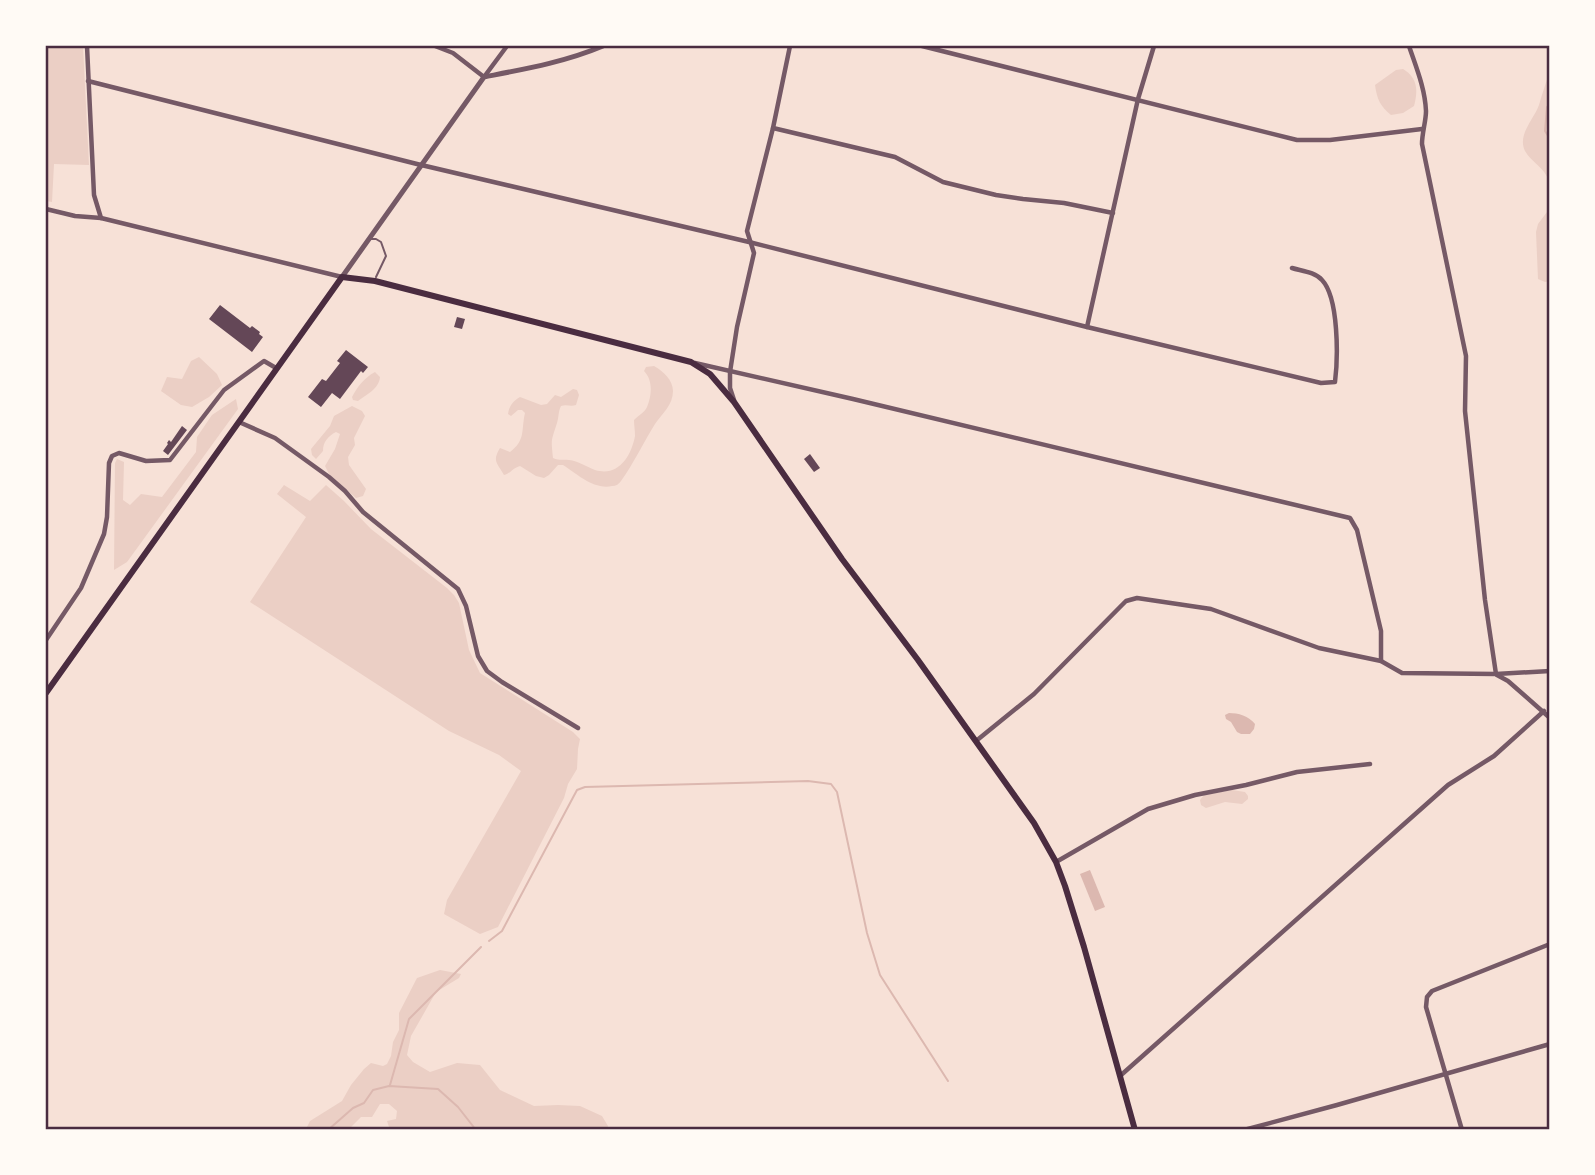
<svg xmlns="http://www.w3.org/2000/svg" width="1595" height="1175" viewBox="0 0 1595 1175" font-family="Mulish,sans-serif">
<rect width="100%" height="100%" fill="#f7e1d7"/>
<g fill="#ebcfc5">
<path d="M46 46H83L89 165 54 164 52 202 46 201Z"/>
<path d="M1403 69C1418 78 1418 91 1414 106L1403 113 1391 115C1380 106 1377 99 1375 85L1396 70Z"/>
<path d="M1549 73V181C1544 167 1532 163 1525 151 1517 135 1534 119 1539 105 1542 94 1546 83 1549 73Z"/>
<path d="M1547 212 1550 215V281L1545 282 1538 279 1536 232 1538 224Z"/>
<path d="M199 357 217 374 222 385 209 397 192 407 181 405 161 391 167 377 182 379 191 361Z"/>
<path d="M654 366C663 371 673 380 673 391 673 405 662 414 655 424 643 443 634 463 621 481 619 484 616 486 612 486 594 490 577 474 563 465H558L549 475 544 478 536 476 520 466C513 468 511 473 504 475 497 463 492 461 500 448L510 452C526 440 521 430 525 413L522 410H518L511 416 508 414C509 406 513 401 520 397L541 405 547 404 555 395 561 397 573 389 577 390 579 395 576 405C570 407 567 404 561 406 558 412 559 417 557 423 551 442 551 438 553 458 560 461 563 459 569 460 578 461 587 467 595 470 618 477 631 457 635 436 635 430 634 425 634 420 639 415 645 412 647 407 652 395 653 380 644 371L646 367Z"/>
<path d="M375 372 380 377C379 389 367 394 358 401L353 400 352 397C358 386 364 378 375 372Z"/>
<path d="M236 399 238 409 127 562 114 570 115 463 117 459 124 462 123 500 130 505 141 494 162 497 196 452 197 437 212 415Z"/>
<path d="M352 406 362 411 365 416 354 438 355 445 348 457 349 465 366 489 363 496 356 498 329 474 325 466 335 449 340 434 336 432C328 436 323 442 323 451L316 459 312 455 311 449 330 426 334 416Z"/>
<path d="M284 485 310 501 326 485 344 501 371 529 447 588 454 595 459 603 469 650 480 673 573 732 580 739 578 749 577 769 568 784 564 798 498 927 480 934 444 914 447 900 521 771 499 755 449 731 250 602 306 517 277 494Z"/>
<path d="M1232 790 1245 792 1248 796V799L1242 804 1225 802 1206 808 1201 805 1200 800 1204 795Z"/>
<path d="M440 970 461 974 459 978 436 992 411 1036 407 1055 413 1062 430 1072 457 1063 480 1065 500 1090 534 1106 558 1105 580 1106 602 1116 608 1126 607 1129H397L389 1127 387 1121 396 1119 397 1111 389 1104H380L372 1117H361L349 1129H306L310 1121 342 1101 351 1085 364 1069 371 1063 383 1066 387 1064 391 1056 393 1042 399 1030V1013L417 978Z"/>
</g>
<g fill="#dcb8b0">
<path d="M1229 713C1238 713 1249 716 1255 724L1254 729 1250 734H1241L1237 732 1231 722 1226 719 1225 715Z"/>
<path d="M1090 870 1105 907 1095 911 1080 874Z"/>
</g>
<g fill="none" stroke-linecap="round" stroke-linejoin="round">
<g stroke="#dcb8b0" stroke-width="2">
<path d="M1550 103 1547 107 1545 131 1550 139"/>
<path d="M489 941 502 931 577 790 585 787 808 781 831 784 837 792 867 933 880 975 948 1081"/>
<path d="M390 1085 409 1019 481 947"/>
<path d="M328 1130 353 1108 364 1103 373 1090 389 1086 438 1089 458 1107 476 1130"/>
</g>
</g>
<g fill="#644757">
<path d="M220 305 250 328 252 326 260 332 259 334 263 337 252 352 209 319Z"/>
<path d="M457 317 465 319 462 329 454 327Z"/>
<path d="M346 350 368 367 363 373 361 371 340 399 332 393 321 407 308 397 322 379 326 381 340 363 337 361Z"/>
<path d="M182 426 187 430 168 455 163 451 168 444 167 443 169 440 171 442Z"/>
<path d="M810 454 820 468 814 472 804 459Z"/>
</g>
<g fill="none" stroke-linecap="round" stroke-linejoin="round">
<path stroke="#755966" stroke-width="2" d="M370 239H376L381 242 386 256 376 277"/>
<g stroke="#755966" stroke-width="4.5">
<path d="M87 46 94 195 101 218"/>
<path d="M435 46 453 53 484 77 507 46"/>
<path d="M922 46 1297 140H1330L1422 129"/>
<path d="M1409 46C1416 67 1425 88 1426 111 1426 121 1422 133 1422 144L1466 356 1465 411 1485 600 1496 674"/>
<path d="M88 81 417 164 749 242 1087 327 1321 383 1335 382C1338 358 1339 298 1322 280 1315 272 1302 271 1292 268"/>
<path d="M773 128 895 157 943 182 996 195 1023 199 1064 203 1113 213"/>
<path d="M46 209 75 216 101 218 342 277"/>
<path d="M1087 327 1138 99 1154 46"/>
<path d="M695 363 853 399 1350 518 1357 530 1381 631V661"/>
<path d="M734 400 730 388V372L737 327 754 253 747 231 773 128 790 46"/>
<path d="M239 422 275 438 329 477 345 491 363 512 458 589 466 606 478 656 487 671 502 682 578 728"/>
<path d="M46 640 81 588 104 534 107 517 109 463 112 456 119 453 146 461 170 460 224 390 264 361 276 368"/>
<path d="M1497 675 1508 681 1550 718"/>
<path d="M976 741 1034 694 1120 607 1126 601 1137 598 1211 609 1319 648 1381 661 1402 673 1496 674 1550 671"/>
<path d="M1056 862 1148 809 1195 795 1246 785 1297 772 1370 764"/>
<path d="M1120 1076 1448 785 1494 756 1544 711"/>
<path d="M1244 1130 1337 1105 1550 1044"/>
<path d="M1462 1130 1426 1007 1427 997 1432 991 1550 944"/>
</g>
<path stroke="#755966" stroke-width="5" d="M342 277 484 77C525 69 565 62 603 46"/>
<path stroke="#4a2c40" stroke-width="6" d="M46 693 342 277 375 281 691 362 710 374 734 402 842 559 918 660 1034 823 1056 862 1065 886 1084 947 1135 1130"/>
</g>
<rect width="1595" height="1175" fill="none" stroke="#fffaf5" stroke-width="94"/>
<rect x="47" y="47" width="1501" height="1081" fill="none" stroke="#4a2c40" stroke-width="2.5"/>
</svg>
